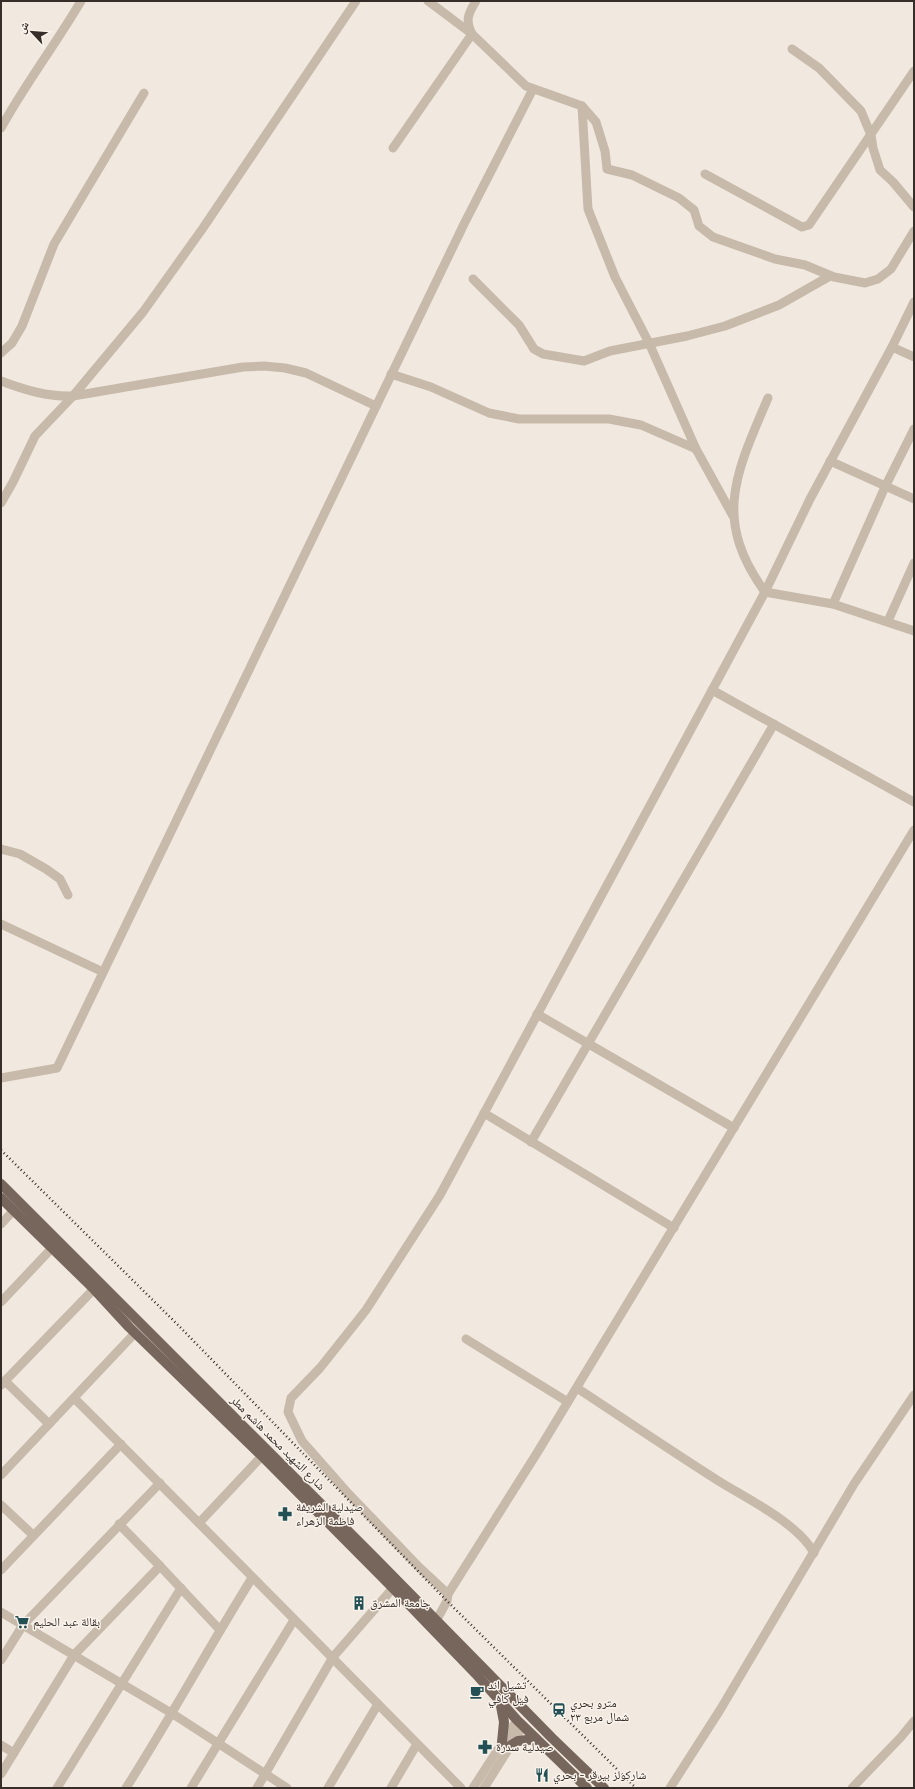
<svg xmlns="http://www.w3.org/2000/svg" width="915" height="1789" viewBox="0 0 915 1789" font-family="Figtree,'Noto Naskh Arabic',sans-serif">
<rect width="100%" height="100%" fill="#f1e9df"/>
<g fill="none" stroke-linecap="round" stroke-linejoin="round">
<g stroke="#c8baab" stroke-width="9">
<path d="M428 1 472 34 526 86 582 106 596 122 605 151 607 169 632 175 679 198 694 210 699 226 713 237 775 259 805 265 834 277 865 283 878 279 891 269 914 231"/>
<path d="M792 49 819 68 861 111 871 135 873 148 880 170 893 182 914 207"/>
<path d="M582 106 588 209 615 277 649 343 696 449 733 516"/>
<path d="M1 128C25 84 56 44 81 1"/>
<path d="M393 148 472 34C465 20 468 14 476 1"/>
<path d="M705 174 802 227 809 225 914 71"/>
<path d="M473 279 519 325 534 349 543 354 584 361 610 351 687 336 725 326 779 305 830 276"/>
<path d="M892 347 914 357"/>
<path d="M1 353 12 343 22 326 54 244 144 93"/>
<path d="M391 374 431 387 489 413 519 419H609L641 425 696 449"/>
<path d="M1 381C25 390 48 397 73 396L243 367 264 366 285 368 306 373 376 406"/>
<path d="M768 398C736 473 712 519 765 592L833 604 914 631"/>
<path d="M830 461 914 499"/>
<path d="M1 503 13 482 35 436 73 396 143 312 203 228 356 1"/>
<path d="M833 604 885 487 914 429"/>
<path d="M888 621 914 563"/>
<path d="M712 690 914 802"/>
<path d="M1 849 20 854 46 869 60 879 68 895"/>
<path d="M1 924 103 972"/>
<path d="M537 1014 734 1128"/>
<path d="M1 1078 57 1068 464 224 533 89"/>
<path d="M484 1113 674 1228"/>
<path d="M531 1142 774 724"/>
<path d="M1 1224 14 1210"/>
<path d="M1 1302 52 1248"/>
<path d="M466 1339 568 1402"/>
<path d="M5 1381 49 1424"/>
<path d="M1 1385 94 1289"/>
<path d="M577 1388C624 1419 670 1450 717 1480 747 1499 798 1523 814 1553"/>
<path d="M74 1398C204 1527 332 1658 461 1788"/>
<path d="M1 1475 135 1333"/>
<path d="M1 1505 33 1535"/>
<path d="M199 1523 262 1456"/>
<path d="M119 1524 160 1566"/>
<path d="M1 1570 121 1444"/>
<path d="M448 1594 419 1567 346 1491 302 1441 288 1412 291 1398 320 1368 366 1310 440 1195 765 592 810 499 892 347 914 302"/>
<path d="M1 1612 173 1714 287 1788"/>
<path d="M436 1621 447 1601 448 1594 537 1453 914 830"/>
<path d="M1 1660 23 1625 160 1483"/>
<path d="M1 1745 14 1753"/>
<path d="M1 1774 74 1655 160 1566 220 1630"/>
<path d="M57 1788 181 1588"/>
<path d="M126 1788C170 1719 209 1647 252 1578"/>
<path d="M191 1788 294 1620"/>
<path d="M257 1788 333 1657 393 1588"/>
<path d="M328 1788 378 1704"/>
<path d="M391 1788 417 1744"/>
<path d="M473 1788 517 1720"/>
<path d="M484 1788 523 1726"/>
<path d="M670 1788 720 1710 854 1484 914 1395"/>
<path d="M852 1788 901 1737 914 1721"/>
</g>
<g stroke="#77665c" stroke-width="10">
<path d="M1 1184 375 1558 552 1738 604 1788"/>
<path d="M1 1198 94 1289 129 1327 262 1456 393 1588 476 1674 517 1720 587 1788"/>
<path d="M500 1701 504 1722 502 1742"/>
<path d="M510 1746 518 1741 536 1739"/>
</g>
<path stroke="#372e2a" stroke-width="2.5" stroke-dasharray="1 3" stroke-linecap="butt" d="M1 1150 177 1324 447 1601 636 1788"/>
</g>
<defs>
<symbol id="pharmacy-bare" viewBox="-9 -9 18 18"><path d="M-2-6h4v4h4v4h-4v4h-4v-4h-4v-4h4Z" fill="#225055" stroke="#f9f3eb" stroke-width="2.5" paint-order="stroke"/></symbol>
<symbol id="building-bare" viewBox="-9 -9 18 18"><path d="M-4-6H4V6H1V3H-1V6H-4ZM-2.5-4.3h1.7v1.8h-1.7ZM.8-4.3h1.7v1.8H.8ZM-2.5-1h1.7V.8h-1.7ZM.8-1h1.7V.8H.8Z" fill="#225055" stroke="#f9f3eb" stroke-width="2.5" paint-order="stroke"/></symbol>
<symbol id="supermarket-bare" viewBox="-9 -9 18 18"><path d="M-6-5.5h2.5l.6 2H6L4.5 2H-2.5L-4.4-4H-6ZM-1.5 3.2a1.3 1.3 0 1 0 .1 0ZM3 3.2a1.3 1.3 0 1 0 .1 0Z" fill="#225055" stroke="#f9f3eb" stroke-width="2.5" paint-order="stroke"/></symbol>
<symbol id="cafe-bare" viewBox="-9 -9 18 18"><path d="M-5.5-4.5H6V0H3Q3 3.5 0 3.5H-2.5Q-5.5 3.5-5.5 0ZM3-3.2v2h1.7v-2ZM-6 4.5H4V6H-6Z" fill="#225055" stroke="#f9f3eb" stroke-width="2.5" paint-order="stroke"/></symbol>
<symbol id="station-bare" viewBox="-9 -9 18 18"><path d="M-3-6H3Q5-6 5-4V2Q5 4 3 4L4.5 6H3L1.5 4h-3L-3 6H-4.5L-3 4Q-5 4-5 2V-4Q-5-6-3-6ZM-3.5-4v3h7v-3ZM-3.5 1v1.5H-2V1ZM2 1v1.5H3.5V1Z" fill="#225055" stroke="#f9f3eb" stroke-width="2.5" paint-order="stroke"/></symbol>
<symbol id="restaurant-bare" viewBox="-9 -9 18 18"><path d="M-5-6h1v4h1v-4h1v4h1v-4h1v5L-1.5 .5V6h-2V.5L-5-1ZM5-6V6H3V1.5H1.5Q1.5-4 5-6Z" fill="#225055" stroke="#f9f3eb" stroke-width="2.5" paint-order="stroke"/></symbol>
</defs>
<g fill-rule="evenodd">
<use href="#pharmacy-bare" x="275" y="1504" width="20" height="20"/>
<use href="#building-bare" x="349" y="1593" width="20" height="20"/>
<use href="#supermarket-bare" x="12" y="1612" width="20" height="20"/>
<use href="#cafe-bare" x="467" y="1682" width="20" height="20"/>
<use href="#station-bare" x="549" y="1700" width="20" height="20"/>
<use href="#pharmacy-bare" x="475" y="1737" width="20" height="20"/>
<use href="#restaurant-bare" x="532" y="1765" width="20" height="20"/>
</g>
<g text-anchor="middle" stroke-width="3" stroke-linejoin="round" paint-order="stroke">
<g font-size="12" fill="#372e2a" stroke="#f9f3eb">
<text transform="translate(278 1443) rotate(45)" y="4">شارع الشهيد محمد هاشم مطر</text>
</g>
<g font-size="12" fill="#372e2a" stroke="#f9f3eb" text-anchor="start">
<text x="296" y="1511">صيدلية الشريفة<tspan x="296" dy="14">فاطمة الزهراء</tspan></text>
<text x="370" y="1607">جامعة المشرق</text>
<text x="33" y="1626">بقالة عبد الحليم</text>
<text x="488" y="1689">تشيل اند<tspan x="488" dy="14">فيل كافي</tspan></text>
<text x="570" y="1707">مترو بحري<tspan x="570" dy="14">شمال مربع ٢٣</tspan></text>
<text x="496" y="1751">صيدلية سدرة</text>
<text x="553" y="1779">شاركولز بيرقر - بحري</text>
</g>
</g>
<rect width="915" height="1789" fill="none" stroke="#372e2a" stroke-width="4"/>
<g transform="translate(32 32) rotate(296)" stroke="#f9f3eb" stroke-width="3" paint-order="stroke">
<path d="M0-3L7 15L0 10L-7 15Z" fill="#372e2a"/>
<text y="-6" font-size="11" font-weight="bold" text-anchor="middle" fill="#372e2a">ش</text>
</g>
</svg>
